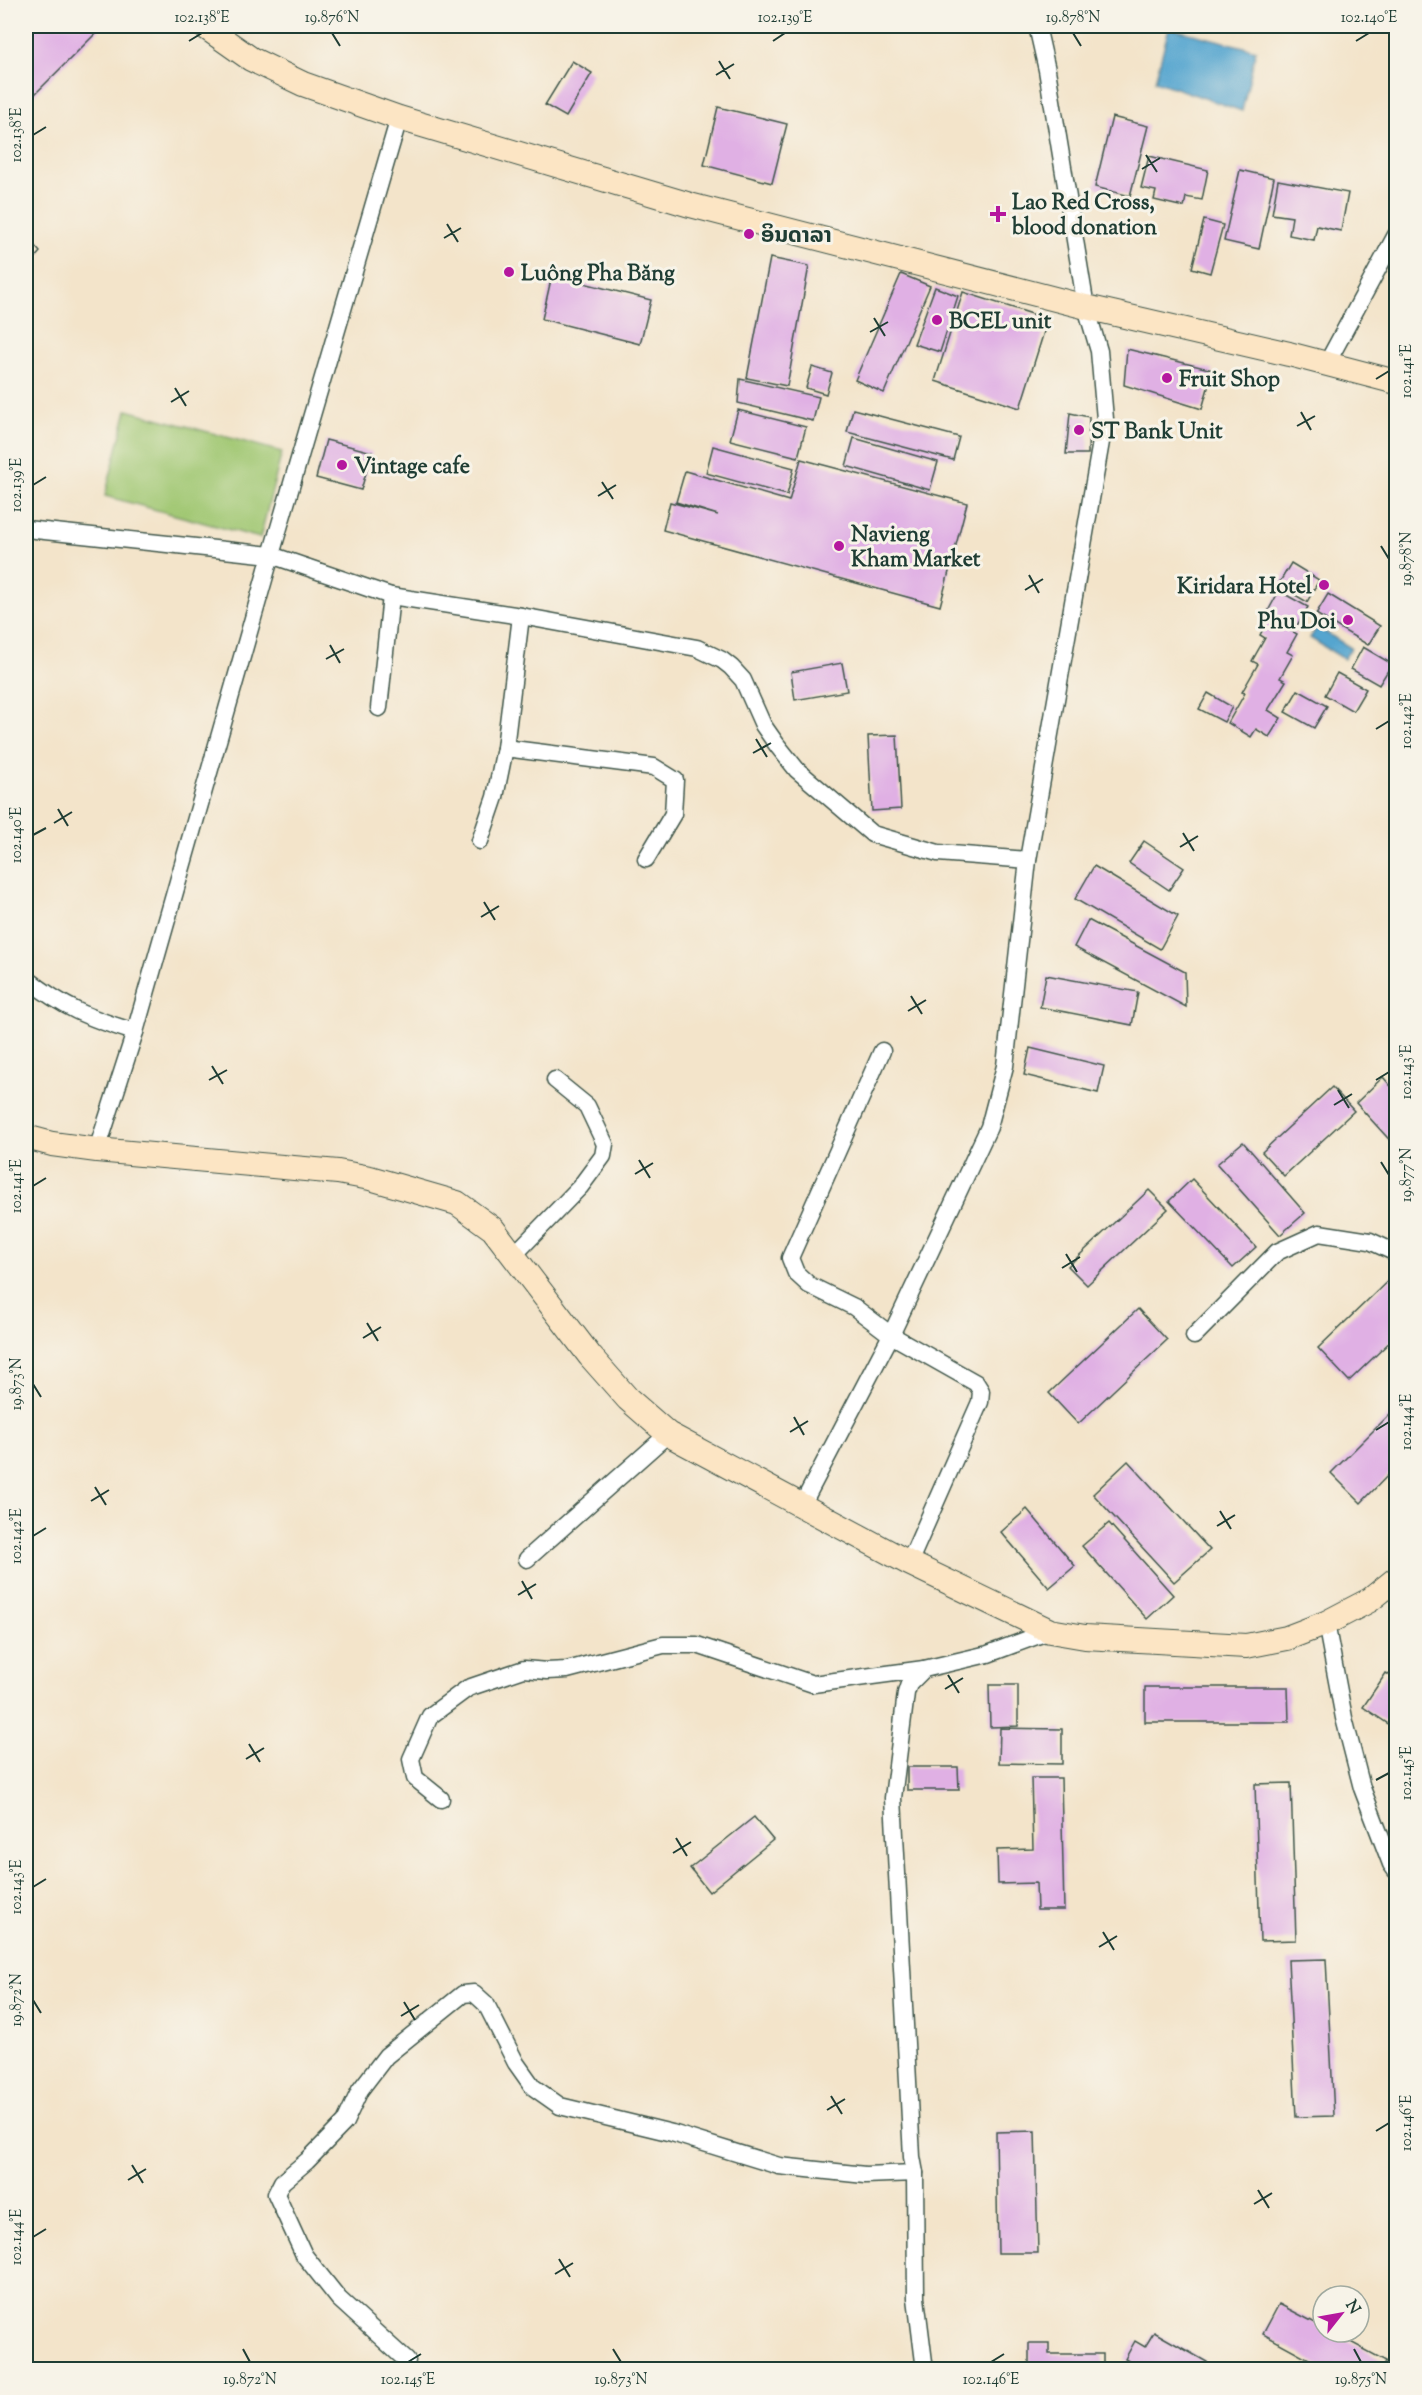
<svg xmlns="http://www.w3.org/2000/svg" width="1422" height="2395" viewBox="0 0 1422 2395" font-family="'Sorts Mill Goudy','Noto Sans Lao',serif">
<rect width="100%" height="100%" fill="#f7f3e8"/>
<filter id="ink" filterUnits="userSpaceOnUse"><feTurbulence type="fractalNoise" baseFrequency=".0167" numOctaves="2"/><feDisplacementMap in="SourceGraphic" scale="12" xChannelSelector="R" yChannelSelector="G"/><feConvolveMatrix kernelMatrix="1 2 1 2 8 2 1 2 1" color-interpolation-filters="sRGB"/></filter>
<filter id="wash" filterUnits="userSpaceOnUse"><feTurbulence type="fractalNoise" baseFrequency=".008" numOctaves="4" result="noise"/><feDisplacementMap in="SourceGraphic" scale="24" xChannelSelector="R" yChannelSelector="G"/><feGaussianBlur stdDeviation="1.35" result="paint"/><feColorMatrix in="noise" values="0 0 0 0 0 0 0 0 0 0 0 0 0 0 0 0 0 1.4 0 .05"/><feComposite in="paint" operator="in"/></filter>
<g filter="url(#wash)">
<rect width="100%" height="100%" fill="#f3e4ca"/>
<path fill="#a0c772" stroke="#608253" stroke-width="1.5" d="M127 410 282 452 260 538 105 496Z"/>
<g fill="#55a5cf" stroke="#3a7182" stroke-width="1.5">
<path d="M1169 28 1256 50 1242 111 1155 81Z"/>
<path d="M1317 627 1351 648 1344 659 1310 638Z"/>
</g>
<g id="blocks">
<g fill="#e0b0e4">
<path d="M26 26H103L26 103Z"/>
<path d="M572 61 592 73 566 117 545 105Z"/>
<path d="M718 107 787 124 772 183 704 165Z"/>
<path d="M1112 117 1148 126 1130 196 1095 187Z"/>
<path d="M1149 156 1208 170 1202 200 1186 197 1184 207 1154 200 1156 191 1141 188Z"/>
<path d="M1240 170 1274 178 1259 249 1224 241Z"/>
<path d="M1278 180 1348 193 1341 231 1317 226 1314 240 1289 235 1292 217 1272 214Z"/>
<path d="M1204 220 1223 225 1210 273 1192 268Z"/>
<path d="M26 236 40 252 26 268Z"/>
<path d="M770 258 809 266 787 386 747 378Z"/>
<path d="M901 274 930 286 884 393 855 380Z"/>
<path d="M552 275 651 300 640 344 542 319Z"/>
<path d="M935 287 958 296 940 352 914 344Z"/>
<path d="M963 292 1048 319 1020 408 935 381Z"/>
<path d="M1127 349 1213 370 1202 409 1124 385Z"/>
<path d="M812 367 832 373 826 394 806 388Z"/>
<path d="M740 379 819 397 813 421 738 403Z"/>
<path d="M853 409 959 437 953 460 847 432Z"/>
<path d="M738 410 806 427 798 457 730 440Z"/>
<path d="M1070 413 1089 417 1088 454H1066Z"/>
<path d="M854 438 938 462 930 490 846 466Z"/>
<path d="M326 440 372 452 361 490 316 478Z"/>
<path d="M713 446 794 468 787 495 706 473Z"/>
<path d="M801 459 967 503 940 606 663 530 670 502 718 515 676 502 685 471 789 501Z"/>
<path d="M1291 563 1319 580 1307 602 1278 585Z"/>
<path d="M1279 591 1308 607 1295 629 1267 613Z"/>
<path d="M1328 594 1380 626 1368 645 1316 614Z"/>
<path d="M1269 618 1297 634 1287 652 1293 655 1280 678 1286 681 1268 710 1281 718 1269 737 1256 729 1251 737 1228 723 1245 693 1242 692 1258 664 1252 661 1265 638 1260 635Z"/>
<path d="M1363 647 1392 664 1379 685 1351 669Z"/>
<path d="M842 663 847 691 795 700 791 672Z"/>
<path d="M1337 673 1366 689 1353 711 1325 695Z"/>
<path d="M1298 690 1327 706 1314 728 1285 712Z"/>
<path d="M1208 693 1232 707 1224 722 1199 709Z"/>
<path d="M897 735 901 809 872 811 868 736Z"/>
<path d="M1144 841 1184 868 1169 890 1129 863Z"/>
<path d="M1094 866 1178 916 1160 949 1075 899Z"/>
<path d="M1088 920 1185 972 1186 1007 1074 947Z"/>
<path d="M1046 975 1138 992 1132 1025 1040 1007Z"/>
<path d="M1030 1048 1104 1066 1098 1093 1024 1075Z"/>
<path d="M1383 1077 1396 1092V1147L1356 1103Z"/>
<path d="M1332 1087 1354 1111 1284 1176 1262 1152Z"/>
<path d="M1243 1142 1305 1213 1280 1235 1217 1164Z"/>
<path d="M1192 1179 1256 1247 1233 1268 1169 1201Z"/>
<path d="M1149 1190 1168 1209 1087 1285 1068 1266Z"/>
<path d="M1396 1273V1336L1349 1381 1318 1348Z"/>
<path d="M1138 1309 1167 1340 1078 1424 1049 1393Z"/>
<path d="M1396 1408V1467L1361 1503 1331 1473Z"/>
<path d="M1128 1461 1210 1550 1174 1582 1093 1494Z"/>
<path d="M1027 1509 1075 1566 1049 1588 1001 1532Z"/>
<path d="M1109 1523 1173 1595 1147 1619 1082 1546Z"/>
<path d="M1386 1673 1396 1679V1729L1363 1707Z"/>
<path d="M989 1685H1018V1726L990 1727Z"/>
<path d="M1145 1687H1288L1289 1722H1145Z"/>
<path d="M1000 1728 1062 1729V1764L999 1763Z"/>
<path d="M907 1767H958L959 1790H907Z"/>
<path d="M1031 1778H1061L1064 1910H1037L1036 1883 998 1884 997 1850 1033 1849Z"/>
<path d="M1291 1783 1296 1940 1260 1941 1255 1784Z"/>
<path d="M754 1817 773 1840 709 1892 690 1868Z"/>
<path d="M1326 1959 1334 2116 1296 2117 1288 1960Z"/>
<path d="M1035 2131 1038 2253H998L996 2132Z"/>
<path d="M1279 2304 1323 2327V2332H1332L1386 2361 1381 2370H1329L1263 2334Z"/>
<path d="M1154 2332 1221 2370H1130L1134 2364 1125 2359 1135 2341 1145 2347Z"/>
<path d="M1029 2343H1049V2354H1103V2370H1029Z"/>
</g>
</g>
</g>
<g filter="url(#ink)">
<use href="#blocks" fill-opacity="0" stroke="#3f564a" stroke-width="1.5"/>
<g fill="none" stroke-linecap="round" stroke-linejoin="round">
<defs>
<g id="street">
<path d="M1327 363 1396 235"/>
<path d="M26 529 271 555 391 596 521 616 697 648 722 660 731 667 743 680 763 725 777 745 797 770 872 834 938 853 1028 860"/>
<path d="M379 708 391 596"/>
<path d="M505 748 654 767 675 780 673 814 646 859"/>
<path d="M480 841 495 797 505 748 521 616"/>
<path d="M26 978C64 1008 88 1018 135 1032"/>
<path d="M882 1051 790 1258 796 1273 809 1285 854 1307 891 1335 976 1383 981 1391 980 1402 909 1563"/>
<path d="M97 1150 135 1032 271 555 399 118"/>
<path d="M513 1256 580 1187 603 1156 605 1144 587 1106 555 1080"/>
<path d="M1194 1336 1277 1252 1319 1233 1370 1241 1396 1253"/>
<path d="M801 1507 891 1335 989 1127 1005 1066 1028 860 1105 419 1099 351 1086 307 1047 70 1037 26"/>
<path d="M527 1559 668 1434"/>
<path d="M1326 1623 1344 1718 1362 1788 1391 1864 1396 1871"/>
<path d="M441 1799 415 1778 411 1759 430 1716 468 1688 524 1669 547 1671 567 1670 663 1645H697L813 1684 924 1669"/>
<path d="M407 2361 339 2299 304 2255 276 2194 282 2182 307 2161 345 2122 360 2090 386 2056 463 1994 474 1993 486 2004 516 2063 533 2087 560 2106 672 2133 779 2166 865 2175 915 2173"/>
<path d="M925 2370 916 2298 915 2173 912 2157 893 1798 906 1693 909 1684 924 1669 988 1654 1050 1631"/>
</g>
<g id="secondary">
<path d="M204 26 251 59 303 84 399 118 690 205 1086 307 1289 354 1396 382"/>
<path d="M26 1137 52 1144 97 1150 338 1172 370 1178 457 1203 493 1229 590 1356 628 1399 668 1434 909 1563 1050 1631 1085 1637 1246 1646 1287 1638 1326 1623 1370 1600 1396 1579"/>
</g>
</defs>
<use href="#street" stroke="#3f564a" stroke-width="19"/>
<use href="#secondary" stroke="#3f564a" stroke-width="26"/>
<use href="#street" stroke="#fff" stroke-width="16"/>
<use href="#secondary" stroke="#fce5c4" stroke-width="24"/>
</g>
</g>
<path fill="none" stroke="#1f3d34" stroke-width="2" d="M332 33 340 46M1073 33 1081 46M189 41 202 33M773 41 785 33M1356 41 1369 33M719 61 730 79M716 75 734 64M33 135 46 127M1146 155 1157 172M1142 169 1160 158M447 224 458 242M444 238 461 228M874 318 885 336M870 332 888 322M1376 379 1389 371M175 388 186 406M171 402 189 391M1301 412 1311 430M1297 426 1315 416M602 482 613 499M33 485 46 477M598 496 616 485M1381 546 1389 559M1029 575 1039 593M1025 590 1043 579M330 645 340 663M326 659 344 649M1376 729 1389 721M756 739 767 757M753 753 771 743M58 809 68 826M54 823 72 812M1183 833 1194 851M33 835 46 828M1180 847 1198 836M484 902 495 920M481 917 499 906M911 996 922 1014M908 1011 926 1000M212 1066 223 1084M209 1080 227 1070M1376 1080 1389 1072M1338 1090 1349 1108M1334 1105 1352 1094M639 1160 650 1178M1381 1162 1389 1175M635 1174 653 1163M33 1186 46 1178M1066 1254 1077 1272M1062 1268 1080 1257M367 1323 378 1341M363 1338 381 1327M33 1384 41 1397M794 1417 804 1435M1376 1430 1389 1422M790 1432 808 1421M95 1487 106 1505M91 1501 109 1490M1220 1511 1231 1529M1217 1526 1235 1515M33 1536 46 1528M522 1581 532 1599M518 1595 536 1584M948 1675 959 1693M945 1689 963 1678M249 1744 260 1762M246 1759 264 1748M1376 1780 1389 1773M676 1838 687 1856M673 1853 691 1842M33 1887 46 1879M1103 1932 1114 1950M1099 1947 1117 1936M33 2000 41 2013M404 2002 415 2020M401 2016 419 2005M831 2096 842 2114M827 2110 845 2099M1376 2131 1389 2123M132 2165 143 2183M128 2180 146 2169M1258 2190 1269 2208M1254 2204 1272 2193M33 2237 46 2229M559 2259 570 2277M555 2274 573 2263M243 2349 250 2362M613 2349 621 2362M1354 2349 1361 2362M408 2362 421 2354M991 2362 1004 2354"/>
<g fill="#b5179e" stroke="#f7f3e8" stroke-width="2">
<path d="M995 205h6v6h6v6h-6v6h-6v-6h-6v-6h6z"/>
<circle cx="749" cy="234" r="6"/>
<circle cx="509" cy="272" r="6"/>
<circle cx="937" cy="320" r="6"/>
<circle cx="1167" cy="378" r="6"/>
<circle cx="1079" cy="430" r="6"/>
<circle cx="342" cy="465" r="6"/>
<circle cx="839" cy="546" r="6"/>
<circle cx="1324" cy="585" r="6"/>
<circle cx="1348" cy="620" r="6"/>
</g>
<g text-anchor="middle" stroke-width="6" stroke-linejoin="round" paint-order="stroke">
<g font-size="22" font-weight="bold" fill="#1f3d34" stroke="#f7f3e8" text-anchor="start">
<text x="1012" y="209">Lao Red Cross,<tspan x="1012" dy="25">blood donation</tspan></text>
<text x="761" y="242">ອິນດາລາ</text>
<text x="521" y="280">Luông Pha Băng</text>
<text x="949" y="328">BCEL unit</text>
<text x="1179" y="386">Fruit Shop</text>
<text x="1091" y="438">ST Bank Unit</text>
<text x="354" y="473">Vintage cafe</text>
<text x="851" y="541">Navieng<tspan x="851" dy="25">Kham Market</tspan></text>
<text x="1312" y="593" text-anchor="end">Kiridara Hotel</text>
<text x="1336" y="628" text-anchor="end">Phu Doi</text>
</g>
</g>
<rect width="1422" height="2395" fill="none" stroke="#f7f3e8" stroke-width="66"/>
<g transform="translate(1341 2314) rotate(59)"><circle r="28" fill="#f7f3e8" stroke="#a1aaa0" stroke-width="1.5"/>
<path d="M0-4.5L10 22L0 15L-10 22Z" fill="#b5179e"/>
<text y="-9" font-size="16" font-weight="bold" text-anchor="middle" fill="#1f3d34">N</text>
</g>
<rect x="33" y="33" width="1356" height="2329" fill="none" stroke="#1f3d34" stroke-width="2"/>
<g font-size="15" text-anchor="middle" fill="#1f3d34">
<text x="202" y="22">102.138°E</text>
<text x="332" y="22">19.876°N</text>
<text x="785" y="22">102.139°E</text>
<text x="1073" y="22">19.878°N</text>
<text x="1369" y="22">102.140°E</text>
<text transform="translate(16 135) rotate(-90)" y="5">102.138°E</text>
<text transform="translate(1406 371) rotate(-90)" y="5">102.141°E</text>
<text transform="translate(16 485) rotate(-90)" y="5">102.139°E</text>
<text transform="translate(1406 559) rotate(-90)" y="5">19.878°N</text>
<text transform="translate(1406 721) rotate(-90)" y="5">102.142°E</text>
<text transform="translate(16 835) rotate(-90)" y="5">102.140°E</text>
<text transform="translate(1406 1072) rotate(-90)" y="5">102.143°E</text>
<text transform="translate(1406 1175) rotate(-90)" y="5">19.877°N</text>
<text transform="translate(16 1186) rotate(-90)" y="5">102.141°E</text>
<text transform="translate(16 1384) rotate(-90)" y="5">19.873°N</text>
<text transform="translate(1406 1422) rotate(-90)" y="5">102.144°E</text>
<text transform="translate(16 1536) rotate(-90)" y="5">102.142°E</text>
<text transform="translate(1406 1773) rotate(-90)" y="5">102.145°E</text>
<text transform="translate(16 1887) rotate(-90)" y="5">102.143°E</text>
<text transform="translate(16 2000) rotate(-90)" y="5">19.872°N</text>
<text transform="translate(1406 2123) rotate(-90)" y="5">102.146°E</text>
<text transform="translate(16 2237) rotate(-90)" y="5">102.144°E</text>
<text x="250" y="2384">19.872°N</text>
<text x="408" y="2384">102.145°E</text>
<text x="621" y="2384">19.873°N</text>
<text x="991" y="2384">102.146°E</text>
<text x="1361" y="2384">19.875°N</text>
</g>
</svg>
